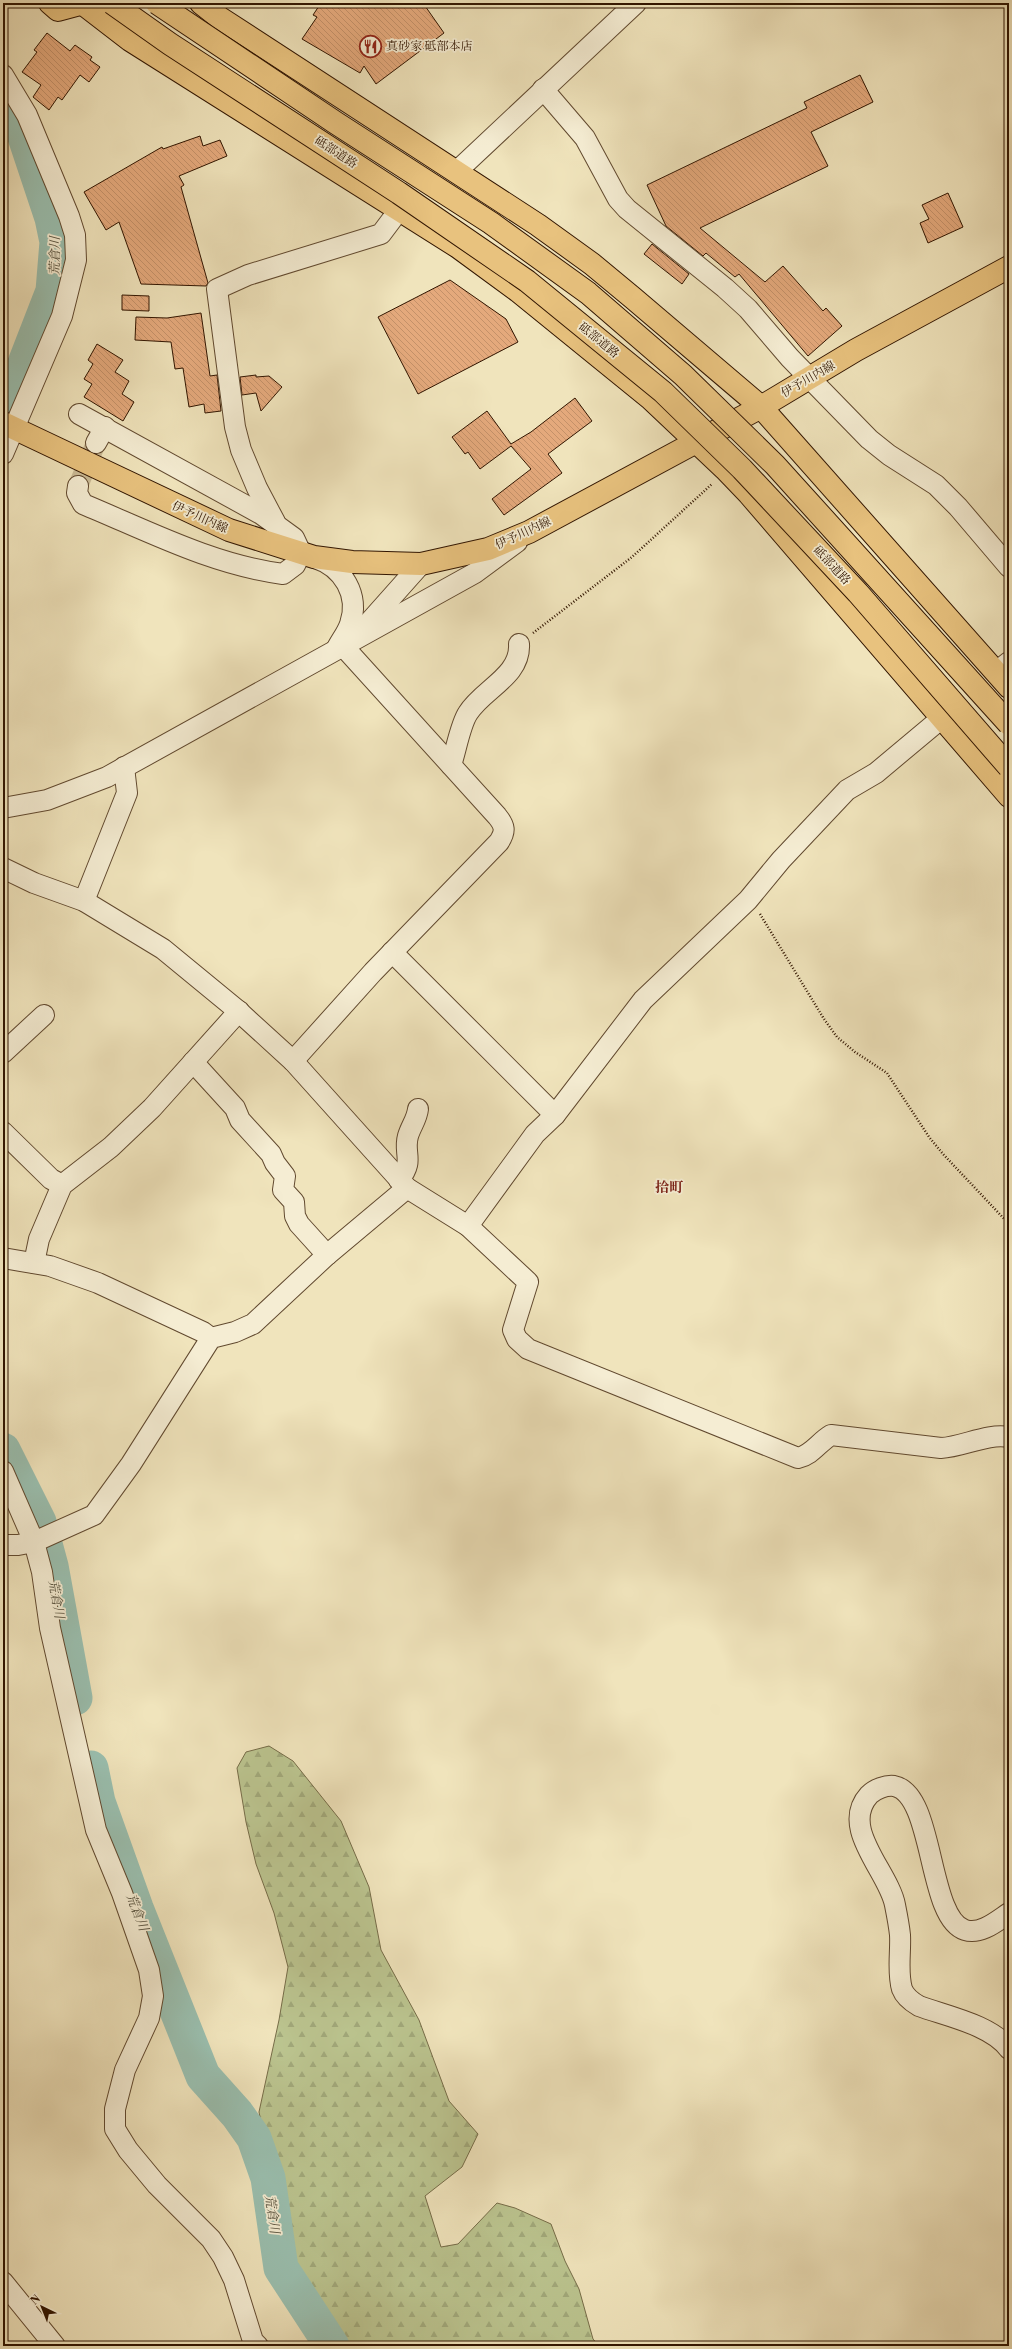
<svg xmlns="http://www.w3.org/2000/svg" width="1012" height="2349" viewBox="0 0 1012 2349" font-family="'Libre Bodoni','Noto Serif JP',serif">
<defs>
<pattern id="forest-firs" width="22" height="20" patternUnits="userSpaceOnUse"><rect width="22" height="20" fill="#bbc48f"/><path d="M5 1l3.5 6h-7zM16 11l3.5 6h-7z" fill="#a1a87a"/></pattern>
<pattern id="building-back-hatch" width="6" height="6" patternUnits="userSpaceOnUse"><rect width="6" height="6" fill="#e4a97c"/><path d="M-1 5l2 2M0 0l6 6M5-1l2 2" fill="none" stroke="#c49169"/></pattern>
</defs>
<rect width="100%" height="100%" fill="#f0e4bc"/>
<filter id="stains"><feTurbulence type="fractalNoise" baseFrequency=".005" numOctaves="4"/><feColorMatrix values="0 0 0 0 .2 0 0 0 0 .09 0 0 0 0 .02 0 0 0 .5 -.17"/></filter>
<radialGradient id="worn" r=".72"><stop offset=".6" stop-color="#630" stop-opacity="0"/><stop offset="1" stop-color="#630" stop-opacity=".3"/></radialGradient>
<path fill="url(#forest-firs)" stroke="#766c48" d="M269 1746 293 1761 341 1821 369 1887 381 1950 419 2020 449 2101 478 2134 462 2167 425 2196 441 2247 458 2244 497 2203 515 2208 551 2224 565 2261 579 2289 593 2339 599 2346H333L302 2296 274 2199 259 2112 279 2020 288 1967 274 1913 256 1864 246 1822 237 1768 246 1752Z"/>
<g fill="none" stroke-linecap="round" stroke-linejoin="round">
<g stroke="#9abfaf" stroke-width="35">
<path d="M3 92 24 134 52 218 57 242 53 291 3 420"/>
<path d="M3 1450 39 1522 51 1566 75 1698"/>
<path d="M91 1768 98 1802 136 1908 203 2076 237 2114 254 2138 268 2178 281 2268 332 2346"/>
</g>
</g>
<g fill="url(#building-back-hatch)" stroke="#311500">
<path d="M321 3H423L444 33 376 84 364 66 360 73 302 39 317 17 313 15Z"/>
<path d="M47 33 70 51 75 45 92 57 90 60 100 67 89 82 80 75 62 100 58 97 49 110 33 97 41 85 22 72 37 52 34 50Z"/>
<path d="M860 75 873 102 811 132 828 166 700 228 765 282 783 266 823 311 826 308 842 326 808 356 739 274 735 277 706 253 703 256 666 226 647 185 807 108 804 102Z"/>
<path d="M200 136 203 146 220 140 227 156 179 176 184 185 181 187 208 283 206 286 141 284 119 222 106 230 84 192 162 147 163 149Z"/>
<path d="M948 193 963 227 928 243 920 223 929 219 922 205Z"/>
<path d="M652 244 689 274 682 284 644 254Z"/>
<path d="M450 280 506 319 518 342 418 394 378 317Z"/>
<path d="M122 295 149 296V311L122 310Z"/>
<path d="M201 313 210 376 217 375 221 411 205 413 204 404 189 407 183 368 175 369 171 342 135 340 136 317 167 318Z"/>
<path d="M97 344 123 360 115 372 129 381 122 394 134 402 123 421 84 397 92 384 84 379 93 364 88 360Z"/>
<path d="M256 375V377L269 376 282 387 261 411 256 393 242 395 240 377Z"/>
<path d="M575 398 592 421 548 454 562 473 504 515 492 499 531 469 511 446 480 469 468 452 465 454 452 437 487 411 511 444 531 432Z"/>
</g>
<g fill="none" stroke-linecap="round" stroke-linejoin="round">
<path stroke="#cabb96" stroke-width="20" stroke-dasharray="20 10" stroke-linecap="butt" d="M78 486 96 443"/>
<defs>
<g id="street">
<path d="M3 75 27 115 69 216 75 235 76 260 62 316 3 454"/>
<path d="M543 89 585 138 618 199 627 209 725 288 748 309 790 358 869 439 889 455 936 485 958 507 1009 567"/>
<path d="M456 172 636 3"/>
<path d="M96 443 105 427"/>
<path d="M78 486 77 493 83 504C148 531 213 565 283 574L295 565 301 553 294 538 261 514 79 414"/>
<path d="M275 522 257 488 241 450 235 427 217 289 248 275 381 234 399 210"/>
<path d="M315 558C343 567 360 595 350 624 347 633 341 640 337 648"/>
<path d="M364 628 421 564"/>
<path d="M996 672 1009 662"/>
<path d="M451 765C456 751 460 725 468 713 483 689 521 676 519 644"/>
<path d="M3 808 47 800 107 777 475 573 517 542"/>
<path d="M3 868 34 883 84 901 163 949 236 1009 293 1061 407 1188 468 1226 528 1282 513 1330 517 1339 528 1349 798 1458C812 1455 819 1442 831 1435L941 1448C963 1447 987 1433 1009 1437"/>
<path d="M84 901 127 793 124 767"/>
<path d="M392 952 555 1115"/>
<path d="M3 1053 44 1015"/>
<path d="M293 1061 373 972 499 842C506 831 505 826 497 816L343 646"/>
<path d="M193 1062 235 1108 240 1120 271 1154 275 1163 285 1176 283 1190 294 1202 295 1216 299 1224 327 1255"/>
<path d="M3 1132 51 1179 62 1185"/>
<path d="M399 1180C415 1160 403 1154 408 1136 411 1126 417 1119 418 1109"/>
<path d="M468 1226 535 1134 555 1115 643 1000 748 900 781 860 847 790 876 773 943 717"/>
<path d="M3 1258 50 1266 98 1283 203 1332 211 1338"/>
<path d="M34 1263 39 1239 62 1185 111 1147 152 1108 239 1011"/>
<path d="M3 1471 34 1542 42 1572 50 1628 96 1830 122 1893 149 1970 153 1996 149 2018 125 2070 115 2109V2129L128 2150 157 2185 211 2239 223 2257 234 2280 253 2341 258 2346"/>
<path d="M3 1545H18L34 1542 94 1515 131 1464 211 1338 235 1332 253 1324 327 1255 407 1188"/>
<path d="M1009 1913C997 1921 981 1935 965 1930 927 1918 935 1794 894 1786 886 1785 875 1789 869 1795 839 1828 889 1872 895 1905 897 1915 899 1925 900 1935 901 1952 897 1972 902 1989 905 1997 912 2002 919 2006 946 2016 992 2025 1009 2049"/>
<path d="M3 2282 55 2346"/>
</g>
<path id="primary" d="M3 423 229 530 314 557 352 562 421 564 488 549 529 532 761 407 856 350 1009 267"/>
<g id="highway">
<path d="M50 3 58 10 84 3"/>
<path d="M82 3 130 40 458 247 518 291 651 399 725 469 749 494 1009 796"/>
<path d="M201 3 220 18 538 225 592 264 633 298 761 407 1009 687"/>
</g>
</defs>
<use href="#street" stroke="#61492f" stroke-width="22"/>
<use href="#primary" stroke="#311500" stroke-width="24"/>
<use href="#highway" stroke="#311500" stroke-width="24"/>
<g stroke="#311500" stroke-width="2.5" stroke-dasharray="1 2" stroke-linecap="butt">
<path d="M533 633 632 557 712 484"/>
<path d="M760 914 824 1019 837 1037 855 1052 887 1073 929 1137 943 1154 1009 1224"/>
</g>
<use href="#street" stroke="#f5edd3" stroke-width="20"/>
<use href="#primary" stroke="#e8c27e" stroke-width="22"/>
<use href="#highway" stroke="#e8c27e" stroke-width="22"/>
<defs>
<g id="highway-bridge">
<path d="M112 3 170 44 399 193 527 281 663 392 742 469 858 593 1009 767"/>
<path d="M157 3 336 123 491 223 588 293 683 375 775 465 1009 724"/>
</g>
</defs>
<use href="#highway-bridge" stroke="#311500" stroke-width="24" stroke-linecap="butt"/>
<use href="#highway-bridge" stroke="#e8c27e" stroke-width="22"/>
</g>
<defs>
<symbol id="restaurant-ring" viewBox="-11 -11 22 22"><circle r="9.5" fill="#f5edd3" stroke="#8f2418" stroke-width="1.5"/><path d="M-5-6h1v4h1v-4h1v4h1v-4h1v5L-1.5 .5V6h-2V.5L-5-1ZM5-6V6H3V1.5H1.5Q1.5-4 5-6Z" fill="#8f2418"/></symbol>
</defs>
<g fill-rule="evenodd">
<use href="#restaurant-ring" x="358" y="34" width="25" height="25"/>
</g>
<g text-anchor="middle" stroke-width="3.5" stroke-linejoin="round" paint-order="stroke">
<g font-size="12" fill="#311500" stroke="#f5edd3" text-anchor="start">
<text x="386" y="50">真砂家 砥部本店</text>
</g>
<g font-size="12" fill="#311500" stroke="#f5edd3">
<text transform="translate(336 152) rotate(33)" y="4">砥部道路</text>
<text transform="translate(599 340) rotate(39)" y="4">砥部道路</text>
<text transform="translate(808 379) rotate(-30)" y="4">伊予川内線</text>
<text transform="translate(200 517) rotate(24)" y="4">伊予川内線</text>
<text transform="translate(523 533) rotate(-25)" y="4">伊予川内線</text>
<text transform="translate(832 565) rotate(47)" y="4">砥部道路</text>
</g>
<g font-size="13" font-style="italic" fill="#56503d" stroke="#f5edd3">
<text transform="translate(54 256) rotate(-89)" y="5">荒倉川</text>
<text transform="translate(57 1599) rotate(80)" y="5">荒倉川</text>
<text transform="translate(138 1912) rotate(69)" y="5">荒倉川</text>
<text transform="translate(273 2214) rotate(82)" y="5">荒倉川</text>
</g>
<g font-size="14" font-weight="bold" fill="#7a1f14" stroke="#f5edd3">
<text x="669" y="1192">拾町</text>
</g>
</g>
<rect width="1012" height="2349" fill="none" stroke="#f0e4bc" stroke-width="16"/>
<rect x="4" y="4" width="1004" height="2341" fill="none" stroke="#311500" stroke-width="2"/>
<rect x="8" y="8" width="996" height="2333" fill="none" stroke="#311500"/>
<g transform="translate(42 2307) rotate(317)" stroke="#f5edd3" stroke-width="3" paint-order="stroke">
<path d="M0-3L7 15L0 10L-7 15Z" fill="#311500"/>
<text y="-6" font-size="11" font-weight="bold" text-anchor="middle" fill="#311500">N</text>
</g>
<rect width="100%" height="100%" filter="url(#stains)"/>
<rect width="100%" height="100%" fill="url(#worn)"/>
</svg>
